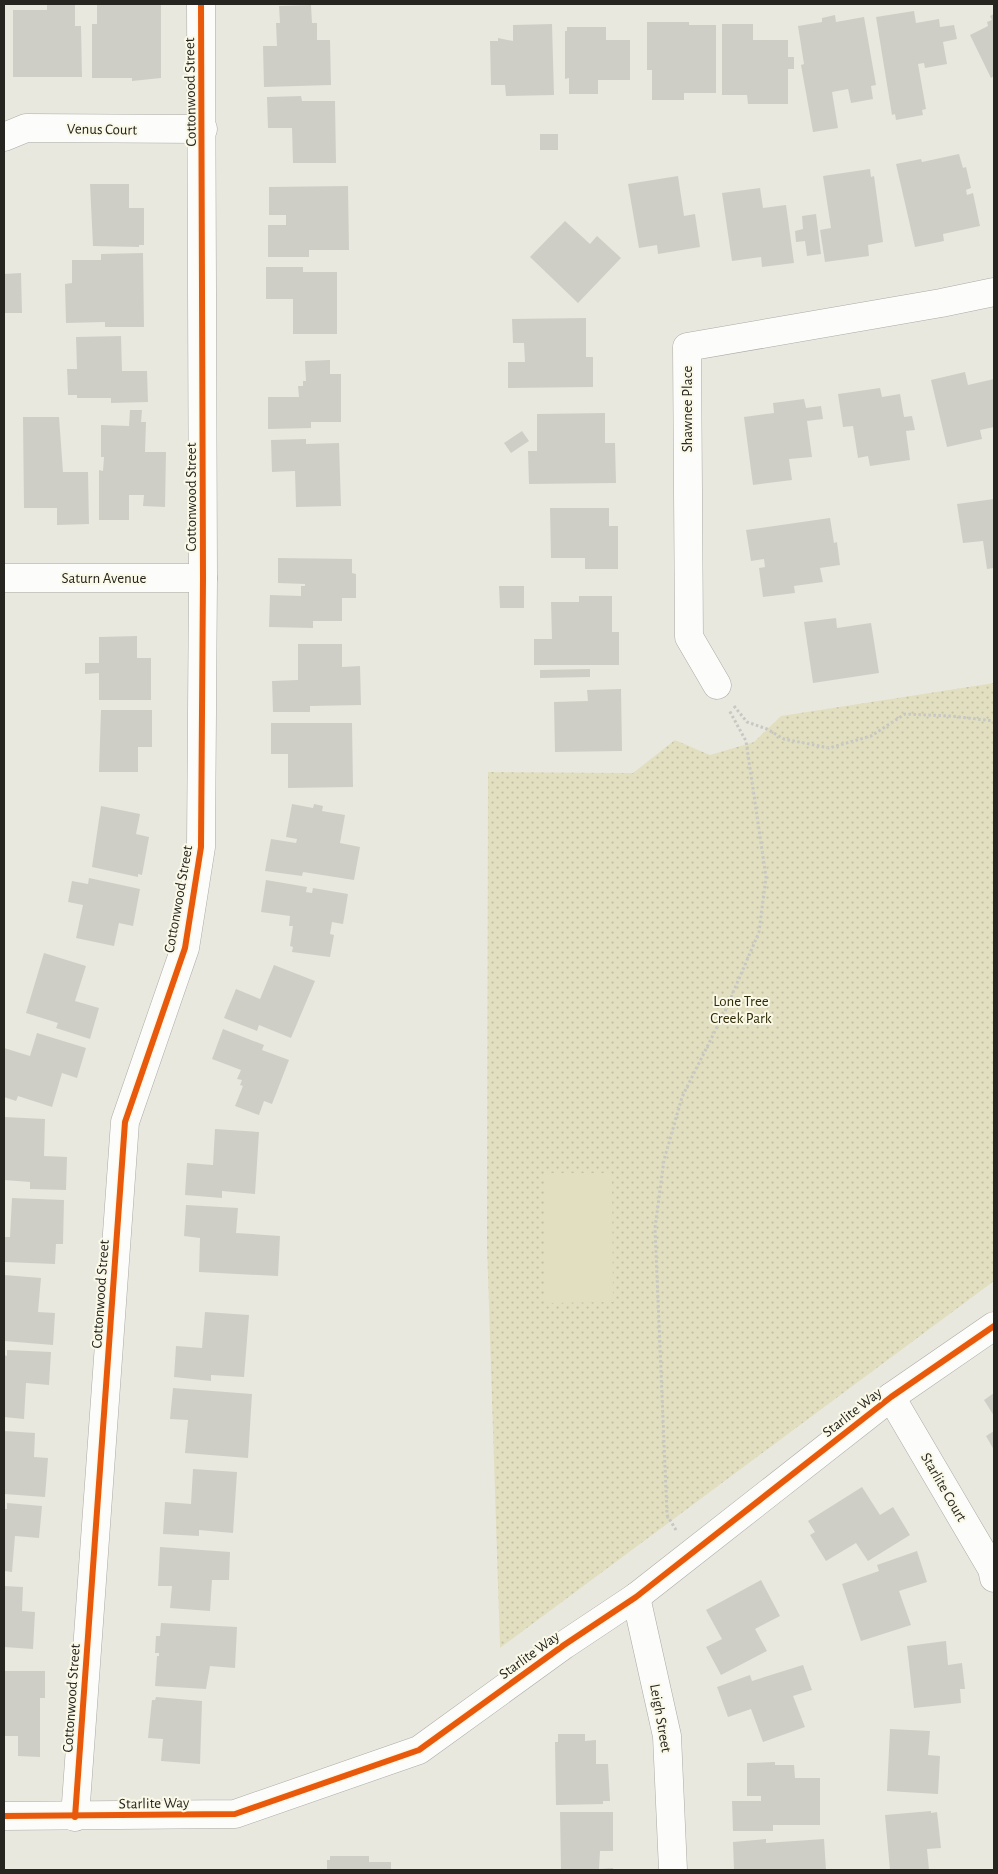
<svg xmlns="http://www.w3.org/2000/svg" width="998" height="1874" viewBox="0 0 998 1874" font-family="'Alegreya Sans',sans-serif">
<defs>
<pattern id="grass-dots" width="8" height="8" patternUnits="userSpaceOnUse" patternTransform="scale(1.25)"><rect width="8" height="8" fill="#e2dfc1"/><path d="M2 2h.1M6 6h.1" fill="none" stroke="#c2bfa5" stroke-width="1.8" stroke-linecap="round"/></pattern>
</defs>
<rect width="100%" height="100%" fill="#e9e8df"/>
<path fill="url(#grass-dots)" d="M994 683V1281L500 1648 487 1245 488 772 633 773 675 740 710 755 754 742 781 716Z"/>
<path fill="#e2dfc1" d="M546 1173H612L613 1302 546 1303Z"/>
<g fill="#cecec7">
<path d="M47 4H75V26H81L82 77H13V10H47Z"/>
<path d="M97 4H161V78L132 81V78H92V24H97Z"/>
<path d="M311 5 312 23H317V40H330L331 85 264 87 263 46H277L276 23H280L279 6Z"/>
<path d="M914 11 916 23 939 19 940 27 954 25 957 39 943 42 947 64 925 68 924 63 918 64 926 109 922 110 923 115 896 120 895 114 892 115 876 17Z"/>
<path d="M994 14V76L991 78 970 35 988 26 987 22 992 20 990 16Z"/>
<path d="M835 15 836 22 864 17 876 85 871 86 873 99 851 103 848 89 832 92 838 128 813 132 801 65 804 64 798 26 822 22V18Z"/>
<path d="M647 22H689V25H716V93H684V100H652V70H647Z"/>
<path d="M552 24 554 95 506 96 505 85H491L490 41H498V38L513 41V25Z"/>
<path d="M722 24H753V40H788V57H794V69H788V104H748L747 95H722Z"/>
<path d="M567 27H606V40H630V80H598V94H569V78L565 79V31H567Z"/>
<path d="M301 96 302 101H335L336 163H293L292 128H268L267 97Z"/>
<rect x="540" y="134" width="18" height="16"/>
<path d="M959 154 963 168 966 167 971 188 966 190 967 195 973 193 980 226 943 234 944 241 915 247 896 164 921 159 922 162Z"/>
<path d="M870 169 871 177 874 176 883 242 868 245 869 256 825 262 820 230 831 228 823 176Z"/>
<path d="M678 176 684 216 695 214 700 247 658 254 657 245 639 248 628 184Z"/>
<path d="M90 184H129V208H144V245H139V247L93 246Z"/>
<path d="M348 186 349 250H309V257H268V225H286V215H269V187Z"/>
<path d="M760 188 763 208 786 205 794 263 762 267 761 257 732 261 722 193Z"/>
<path d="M816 214 821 254 807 256 805 241 796 242 795 231 803 229 802 216Z"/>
<path d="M565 221 590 244 597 236 621 258 578 303 530 257Z"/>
<path d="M143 253 144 327H105V322L66 323 65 284 72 283V260H101V254Z"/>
<path d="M266 267H303V272H337V334H293V299H266Z"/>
<path d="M21 273 22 313H4V274Z"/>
<path d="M586 318V357H593V387L508 388V362H525L524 343H513L512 319Z"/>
<path d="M121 336 122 371H147L148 402 111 403V398H77V395H68L67 369H77L76 337Z"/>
<path d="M330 360V374H341V422H311V428L268 429V397H299L298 386H303V381H306L305 361Z"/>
<path d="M965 372 968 385 994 379V427L980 430 982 439 947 447 931 380Z"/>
<path d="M880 388 882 397 900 394 904 417 912 416 915 430 906 431 910 460 870 466 868 456 858 458 853 426 843 427 838 394Z"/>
<path d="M804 399 806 408 821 406 823 419 807 421 812 457 789 459 792 480 753 485 744 417 774 413 773 403Z"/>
<path d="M130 410H142L141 422H146L145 452H166L165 507 143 506 144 495H129V520H99V470L103 471 104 457H101V425L129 426Z"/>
<path d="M605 413V443H615L616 483 529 484 528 451H537V414Z"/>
<path d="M23 417H59L63 472H88L89 524 57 525V508H24Z"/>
<path d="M522 431 529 441 511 453 504 443Z"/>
<path d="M306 439V444L339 443 341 506 296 507 295 471 272 472 271 440Z"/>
<path d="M994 499V568L987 569 983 541 963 543 957 504Z"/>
<path d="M550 508H609V526H618V569H585V558H551Z"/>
<path d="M830 518 834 543 837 542 840 565 820 568 823 582 794 586 795 593 763 597 759 568 765 567 764 559 751 561 746 530Z"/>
<path d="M278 558 352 559V573L356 574V598H342V621H313V628L269 627 270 595 301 596V586H305V584L278 583Z"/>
<path d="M499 586H524V608H500Z"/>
<path d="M579 596H612V632H619V665H534V639H552L551 602H579Z"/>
<path d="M836 618 837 628 871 623 879 673 813 683 804 622Z"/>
<path d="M137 636V658H151V700H99V673L85 674V663H99V637Z"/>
<path d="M298 644H342V667L360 666 361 705 310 706V712H273L272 681 298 680Z"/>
<path d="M590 669V677L540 678V670Z"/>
<path d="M621 689 622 751 555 752 554 702 588 701 587 690Z"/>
<path d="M101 710H152V747H138V772H99Z"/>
<path d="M271 723H352L353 787 288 788V754H271Z"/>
<path d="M292 804 313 808 314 804 323 806 322 811 345 815 340 843 360 847 354 880 303 872 302 876 265 871 271 839 296 843 297 839 286 837Z"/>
<path d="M101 806 140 814 136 834 149 837 142 875 138 874V877L92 867Z"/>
<path d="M89 878 140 889 133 926 119 923 114 946 76 938 83 905 68 902 72 881 88 884Z"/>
<path d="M266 880 307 887 306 892 312 893 313 888 348 894 343 924 332 922 330 934 334 935 330 957 292 952 293 947 290 946 293 926H289L290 916 261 912Z"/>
<path d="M44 953 86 966 75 1001 99 1008 90 1039 56 1028 58 1023 26 1013Z"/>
<path d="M274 965 315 981 291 1038 259 1025 257 1031 224 1018 236 989 260 999Z"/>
<path d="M223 1029 264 1045 262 1050 289 1060 272 1104 264 1101 259 1115 235 1106 243 1086 240 1085 242 1080 237 1079 241 1070 212 1059Z"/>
<path d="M37 1033 86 1048 77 1078 62 1073 52 1107 18 1096 16 1101 4 1097V1048L30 1056Z"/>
<path d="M4 1117 45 1119 44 1156 67 1157 66 1190 30 1189V1182L4 1180Z"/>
<path d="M215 1129 259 1132 255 1194 222 1191V1198L185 1195 187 1163 213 1165Z"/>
<path d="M12 1198 64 1200 63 1244H56L55 1264 4 1262V1237H10Z"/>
<path d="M186 1205 238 1208 236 1233 280 1236 278 1276 199 1272 200 1238 184 1236Z"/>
<path d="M4 1275 41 1278 38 1312 55 1313 53 1345 4 1341Z"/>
<path d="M205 1312 249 1315 244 1377 211 1375V1381L174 1377 176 1346 202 1348Z"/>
<path d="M7 1350 51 1352 49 1385 26 1383 24 1419 4 1417V1355L7 1356Z"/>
<path d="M173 1388 252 1394 248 1458 185 1453 188 1420 170 1419Z"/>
<path d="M994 1393V1416L984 1400Z"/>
<path d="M4 1431 35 1433 34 1457 48 1458 45 1497 4 1494Z"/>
<path d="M994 1431V1450L986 1436Z"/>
<path d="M193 1469 237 1472 233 1533 199 1530V1536L163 1534 165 1502 191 1504Z"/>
<path d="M862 1487 880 1515 893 1507 910 1535 868 1561 856 1543 826 1561 810 1535 815 1532 808 1521Z"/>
<path d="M7 1503 42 1506 39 1538 15 1536 12 1572 4 1571V1509H7Z"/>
<path d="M160 1547 230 1552 229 1580H212L210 1611 170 1608 172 1586H158Z"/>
<path d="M917 1551 927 1582 899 1591 911 1625 861 1641 842 1584 879 1571 877 1565Z"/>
<path d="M761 1580 780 1616 755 1629 767 1651 721 1675 706 1647 722 1639 706 1610Z"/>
<path d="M4 1586 23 1587 22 1611 35 1612 33 1649 4 1647Z"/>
<path d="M161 1623 237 1627 235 1668 210 1666 206 1689 155 1686 157 1656H159V1653H155L156 1636H160Z"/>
<path d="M946 1641 948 1665 962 1663 965 1689H960L961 1703 914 1708 907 1646Z"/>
<path d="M803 1665 812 1690 793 1696 805 1727 763 1742 751 1709 728 1717 717 1687 750 1675 752 1681Z"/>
<path d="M4 1671H45V1698H40V1757L18 1756V1736H4Z"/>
<path d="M156 1697 202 1701 200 1764 161 1761 163 1739 148 1738 152 1700H155Z"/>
<path d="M890 1729 930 1731 928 1755 940 1756 938 1794 887 1791Z"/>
<path d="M558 1734H585V1741L596 1740V1764H608L610 1801H603V1804L556 1805 555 1742H558Z"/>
<path d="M775 1762V1765H794L795 1778H820V1825H773V1831H733L732 1801H761V1796H747V1763Z"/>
<path d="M931 1811V1813L937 1812 941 1848 927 1849 929 1870H890L885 1815Z"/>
<path d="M560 1812H613V1851H600L599 1869 613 1868V1870H561Z"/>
<path d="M766 1839V1843L824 1839 826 1870H734L733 1842Z"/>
<path d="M330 1856H369V1862H391V1870H327V1860H330Z"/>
</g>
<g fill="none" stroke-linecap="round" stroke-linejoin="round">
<defs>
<g id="minor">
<path d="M4 137 26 128 203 129"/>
<path d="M4 578H203"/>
<path d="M717 685 689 637 687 347 941 303 994 292"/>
<path d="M891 1397 992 1569 994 1578"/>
<path d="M636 1597 667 1736 673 1870"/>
<path d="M4 1816 235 1814 419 1750 564 1645 636 1597 891 1397 994 1326"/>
<path d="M75 1817 125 1122 185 948 201 847 203 578 201 4"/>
</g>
</defs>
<use href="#minor" stroke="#abaaa4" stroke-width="29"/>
<g stroke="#c7c7c3" stroke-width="3" stroke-dasharray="2.5 2.5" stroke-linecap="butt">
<path d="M734 706 747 722 767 729 784 739 829 748 871 736 905 714 951 716 994 721"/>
<path d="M676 1530 667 1515 655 1228 664 1160 682 1097 726 1009 759 932 766 877 746 741 729 710"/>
</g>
<use href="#minor" stroke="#fcfcfa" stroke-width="28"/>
<defs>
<g id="cycleway">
<path d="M4 1816 235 1814 419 1750 564 1645 636 1597 891 1397 994 1326"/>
<path d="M75 1817 125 1122 185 948 201 847 203 578 201 4"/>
</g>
</defs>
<use href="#cycleway" stroke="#faf9e8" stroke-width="9"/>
<use href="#cycleway" stroke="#e8590c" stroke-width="6"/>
</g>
<g text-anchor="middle" stroke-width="4" stroke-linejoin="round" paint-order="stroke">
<g font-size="15" fill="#26251f" stroke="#faf9e8">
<text transform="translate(190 92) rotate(-91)" y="5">Cottonwood Street</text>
<text transform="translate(102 129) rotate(1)" y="5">Venus Court</text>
<text transform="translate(687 409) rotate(-90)" y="5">Shawnee Place</text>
<text transform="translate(191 497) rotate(-90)" y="5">Cottonwood Street</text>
<text x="104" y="583">Saturn Avenue</text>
<text transform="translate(178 899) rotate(-80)" y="5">Cottonwood Street</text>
<text transform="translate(100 1294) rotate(-86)" y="5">Cottonwood Street</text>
<text transform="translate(852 1412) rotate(-38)" y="5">Starlite Way</text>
<text transform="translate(944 1487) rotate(60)" y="5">Starlite Court</text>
<text transform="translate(529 1655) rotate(-36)" y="5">Starlite Way</text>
<text transform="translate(71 1698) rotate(-86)" y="5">Cottonwood Street</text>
<text transform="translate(661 1718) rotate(80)" y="5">Leigh Street</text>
<text transform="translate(154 1803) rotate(-1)" y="5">Starlite Way</text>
</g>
<g font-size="15" fill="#302c08" stroke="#faf9e8">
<text x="741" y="1006">Lone Tree<tspan x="741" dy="17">Creek Park</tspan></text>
</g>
</g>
<rect width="998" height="1874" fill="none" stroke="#26251f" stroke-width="10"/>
</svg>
